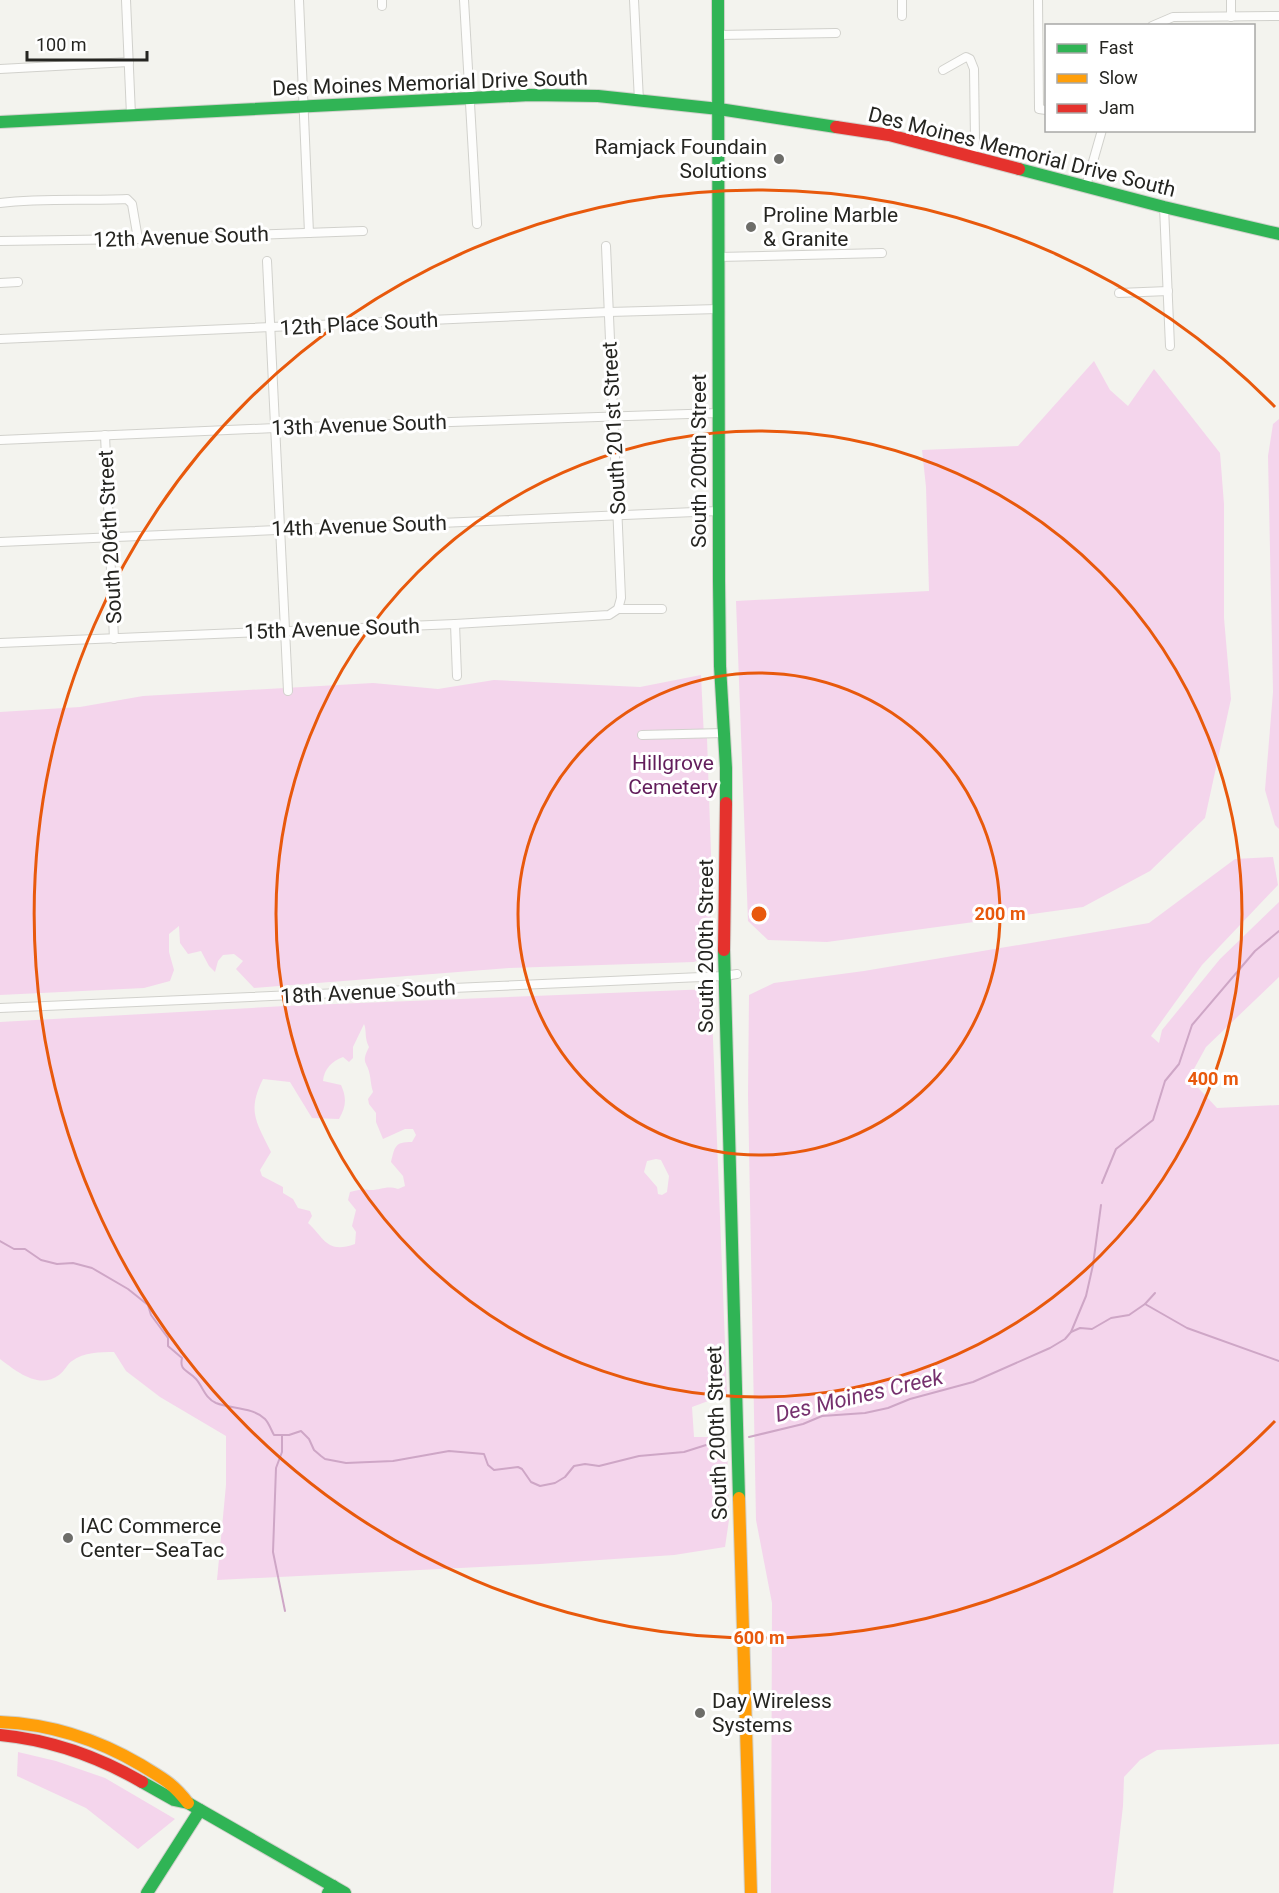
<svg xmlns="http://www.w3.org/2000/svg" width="1279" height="1893" viewBox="0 0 1279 1893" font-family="Roboto,sans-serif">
<rect width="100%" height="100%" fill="#f3f3ee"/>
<g fill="#f4d5ec" fill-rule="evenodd">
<path d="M1094 361 1110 390 1128 406 1154 369 1220 453 1224 504V618L1231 699 1205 818 1150 871 1083 907 827 942 768 940 748 921 736 601 929 591 926 487 922 450 1018 446Z"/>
<path d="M1279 419V829L1275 825 1265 790 1273 692 1268 456 1273 424Z"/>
<path d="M701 675 704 738H707L712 883 710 955 694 962 509 968 254 988 236 969 243 961 234 954 223 955 218 961 215 972 209 966 201 951 188 954 180 943 179 926 169 934V952L174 970 170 981 144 988 0 995V712L80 707 143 696 373 683 438 689 494 680 640 687Z"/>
<path d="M1273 857 1278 885 1202 965 1151 1036 1159 1043 1162 1030 1220 959 1279 902V977L1206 1047 1189 1078 1217 1108 1279 1105V1744L1157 1750 1140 1760 1124 1777 1123 1806 1113 1893H771L772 1603 756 1520 748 1095 749 995 774 983 864 971 1149 923 1235 859Z"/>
<path d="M711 989 727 1394 692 1407 694 1437H717L727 1443 729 1520 725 1547 674 1555 540 1564 217 1580 226 1485V1436L160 1397 126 1371 114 1352C100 1352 84 1352 72 1361 67 1364 65 1371 59 1375 39 1390 16 1371 0 1359V1022L285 1006ZM364 1024C367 1031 364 1037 369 1047 360 1065 368 1061 370 1076 371 1082 371 1086 373 1092L368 1099 369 1104 376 1113V1122L383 1139 405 1129H413L416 1135 412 1142C394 1142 395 1147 391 1162L403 1176 405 1186 398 1189C385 1185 380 1191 369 1190 361 1189 358 1190 350 1192L348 1200 356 1210 352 1226 356 1232 355 1244C327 1254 325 1239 308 1223L312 1216 310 1211 298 1208 293 1199 283 1193V1187L262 1176 260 1170 271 1152C256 1122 247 1111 263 1079L290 1082 312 1118 339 1119C346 1107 347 1098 341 1085L323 1081C324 1069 332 1061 343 1057L349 1062 353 1058V1047ZM656 1159 661 1160 669 1176 667 1192 662 1195 658 1194 657 1187 644 1172 647 1161Z"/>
<path d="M18 1752 56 1761 105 1778 175 1819 138 1849 86 1808 17 1776Z"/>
</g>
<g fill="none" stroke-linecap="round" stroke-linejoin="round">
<g stroke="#cea6c6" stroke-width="2">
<path d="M1102 1183 1116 1149 1153 1120 1165 1081 1179 1064 1192 1025 1255 951 1279 931"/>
<path d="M0 1241 14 1249H25L41 1260 57 1264 73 1263 92 1268 128 1289 148 1305 151 1315 168 1338V1346L182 1358C179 1371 188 1370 196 1379 203 1387 205 1398 216 1403 231 1409 253 1407 265 1419 269 1423 271 1430 274 1435H289L301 1431 309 1439 314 1450 321 1456 325 1459 346 1463 393 1461 449 1451 484 1454 488 1465 494 1470 518 1467 522 1469 531 1482 540 1486 555 1483 565 1477 574 1466 585 1464 599 1466 639 1456 684 1452 725 1439"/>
<path d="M1145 1304 1187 1328 1279 1361"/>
<path d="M1071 1332 1086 1296 1093 1265 1101 1205"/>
<path d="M282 1436V1452L276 1468 273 1552 285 1611"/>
<path d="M749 1437 803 1424 822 1416 865 1413 888 1408 910 1399 973 1382 1050 1348 1065 1339 1071 1332 1080 1328 1092 1329 1111 1318 1129 1315 1145 1304 1155 1293"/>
</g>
<defs>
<g id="street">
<path d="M126 0 131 115"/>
<path d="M299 0 309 233"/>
<path d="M382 0V6"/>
<path d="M464 0 477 224"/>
<path d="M634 0 639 101"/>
<path d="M902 0V16"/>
<path d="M1038 0 1039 109 1046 110"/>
<path d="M1231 0V17"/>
<path d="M1152 26 1173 17 1279 16"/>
<path d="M718 35 836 33"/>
<path d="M0 69 129 62"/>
<path d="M943 70 966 57 970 59 974 69 975 140 973 156"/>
<path d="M1086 186 1102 130"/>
<path d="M0 203C43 198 85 201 127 199L132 204 138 239"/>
<path d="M1164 207 1170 346"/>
<path d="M0 241 138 239 363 231"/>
<path d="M606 246 621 598 618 609"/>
<path d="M718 257 882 253"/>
<path d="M267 261 288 691"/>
<path d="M0 283 18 282"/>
<path d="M1119 293 1168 291"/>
<path d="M0 339 609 312 718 309"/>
<path d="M105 435 114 639"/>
<path d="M0 440 275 428 718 413"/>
<path d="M0 542 718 511"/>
<path d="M455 624 457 676"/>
<path d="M0 643 455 624 609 615 618 609H662"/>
<path d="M642 735 724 733"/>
<path d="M0 1008 724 976 737 974"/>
</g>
<g id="fast">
<path d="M718 0 719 581 720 666 726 768V803"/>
<path d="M0 122 530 95 598 96 719 109 836 127"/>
<path d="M1019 169 1164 207 1279 234"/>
<path d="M724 950 739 1498"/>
<path d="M142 1782 174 1800 188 1803 345 1893"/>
<path d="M147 1893 200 1810"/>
<path d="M328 1893 333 1886"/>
</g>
<g id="slow">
<path d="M739 1498 751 1893"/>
<path d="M0 1722C51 1724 97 1739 141 1765 162 1778 173 1783 188 1803"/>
</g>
<g id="jam">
<path d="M836 127 889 135 1019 169"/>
<path d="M724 950 726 803"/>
<path d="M0 1735C52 1740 97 1756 142 1782"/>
</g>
</defs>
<use href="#street" stroke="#d1d1cc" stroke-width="10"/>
<use href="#fast" stroke="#d1d1cc" stroke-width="14"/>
<use href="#slow" stroke="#d1d1cc" stroke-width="14"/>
<use href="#jam" stroke="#d1d1cc" stroke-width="14"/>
<use href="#street" stroke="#fdfdfc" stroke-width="8"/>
<use href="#fast" stroke="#30b455" stroke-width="12"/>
<use href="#slow" stroke="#ff9f0a" stroke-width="12"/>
<use href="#jam" stroke="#e5322d" stroke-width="12"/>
</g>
<g fill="none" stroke="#e8590c" stroke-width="3">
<circle cx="759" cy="914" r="241"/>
<circle cx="759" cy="914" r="483"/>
<path d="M1275 1421A724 724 0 1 1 1275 407"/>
</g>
<g fill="#6d6d69" stroke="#fff" stroke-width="2">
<circle cx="779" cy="159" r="6"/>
<circle cx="751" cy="227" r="6"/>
<circle cx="68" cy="1538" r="6"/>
<circle cx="700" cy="1713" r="6"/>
</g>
<g text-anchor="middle" stroke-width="6" stroke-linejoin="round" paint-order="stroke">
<g font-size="21" fill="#252521" stroke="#fff">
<text transform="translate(430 83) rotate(-2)" y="7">Des Moines Memorial Drive South</text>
<text transform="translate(1022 152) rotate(14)" y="7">Des Moines Memorial Drive South</text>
<text transform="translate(181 237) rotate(-2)" y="7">12th Avenue South</text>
<text transform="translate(359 324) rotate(-3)" y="7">12th Place South</text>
<text transform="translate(359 425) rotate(-2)" y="7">13th Avenue South</text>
<text transform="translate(614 428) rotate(-93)" y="7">South 201st Street</text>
<text transform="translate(699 461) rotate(-90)" y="7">South 200th Street</text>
<text transform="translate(359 526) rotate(-2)" y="7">14th Avenue South</text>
<text transform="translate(110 537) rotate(-93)" y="7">South 206th Street</text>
<text transform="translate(332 629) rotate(-2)" y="7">15th Avenue South</text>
<text transform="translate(706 946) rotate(-90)" y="7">South 200th Street</text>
<text transform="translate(368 992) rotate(-3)" y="7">18th Avenue South</text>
<text transform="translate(717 1433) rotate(-92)" y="7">South 200th Street</text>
</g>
<g font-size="21" fill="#252521" stroke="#fff" text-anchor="start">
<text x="767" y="154" text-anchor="end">Ramjack Foundain<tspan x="767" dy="24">Solutions</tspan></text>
<text x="763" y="222">Proline Marble<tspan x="763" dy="24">&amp; Granite</tspan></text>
<text x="80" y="1533">IAC Commerce<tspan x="80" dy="24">Center–SeaTac</tspan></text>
<text x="712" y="1708">Day Wireless<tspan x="712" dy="24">Systems</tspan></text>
</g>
<g font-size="21" fill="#621d5b" stroke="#fff">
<text x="673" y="770">Hillgrove<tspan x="673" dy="24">Cemetery</tspan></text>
</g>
<g font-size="22" font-style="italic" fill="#76316e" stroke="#fff">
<text transform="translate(859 1395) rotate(-13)" y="8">Des Moines Creek</text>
</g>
</g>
<circle cx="759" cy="914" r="9" fill="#e8590c" stroke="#fff" stroke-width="3"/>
<g font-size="18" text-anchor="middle" font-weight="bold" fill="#e8590c" stroke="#fff" stroke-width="6" stroke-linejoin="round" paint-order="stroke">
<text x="1000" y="920">200 m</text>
<text x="1213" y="1085">400 m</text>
<text x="759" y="1644">600 m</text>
</g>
<rect x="1045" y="24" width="210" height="108" fill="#ffffff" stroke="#a8a8a6" stroke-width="1.5"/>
<rect x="1057" y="44" width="30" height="9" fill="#30b455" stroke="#a8a8a6" stroke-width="1.5"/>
<text x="1099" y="54" font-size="18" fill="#252521">Fast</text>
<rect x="1057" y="74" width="30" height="9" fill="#ff9f0a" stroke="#a8a8a6" stroke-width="1.5"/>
<text x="1099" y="84" font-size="18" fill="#252521">Slow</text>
<rect x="1057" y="104" width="30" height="9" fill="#e5322d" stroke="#a8a8a6" stroke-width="1.5"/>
<text x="1099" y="114" font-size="18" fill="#252521">Jam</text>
<path d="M27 51v9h120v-9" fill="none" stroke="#252521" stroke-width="3"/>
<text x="36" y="51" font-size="18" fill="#252521" stroke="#ffffff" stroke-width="4.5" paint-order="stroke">100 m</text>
</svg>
